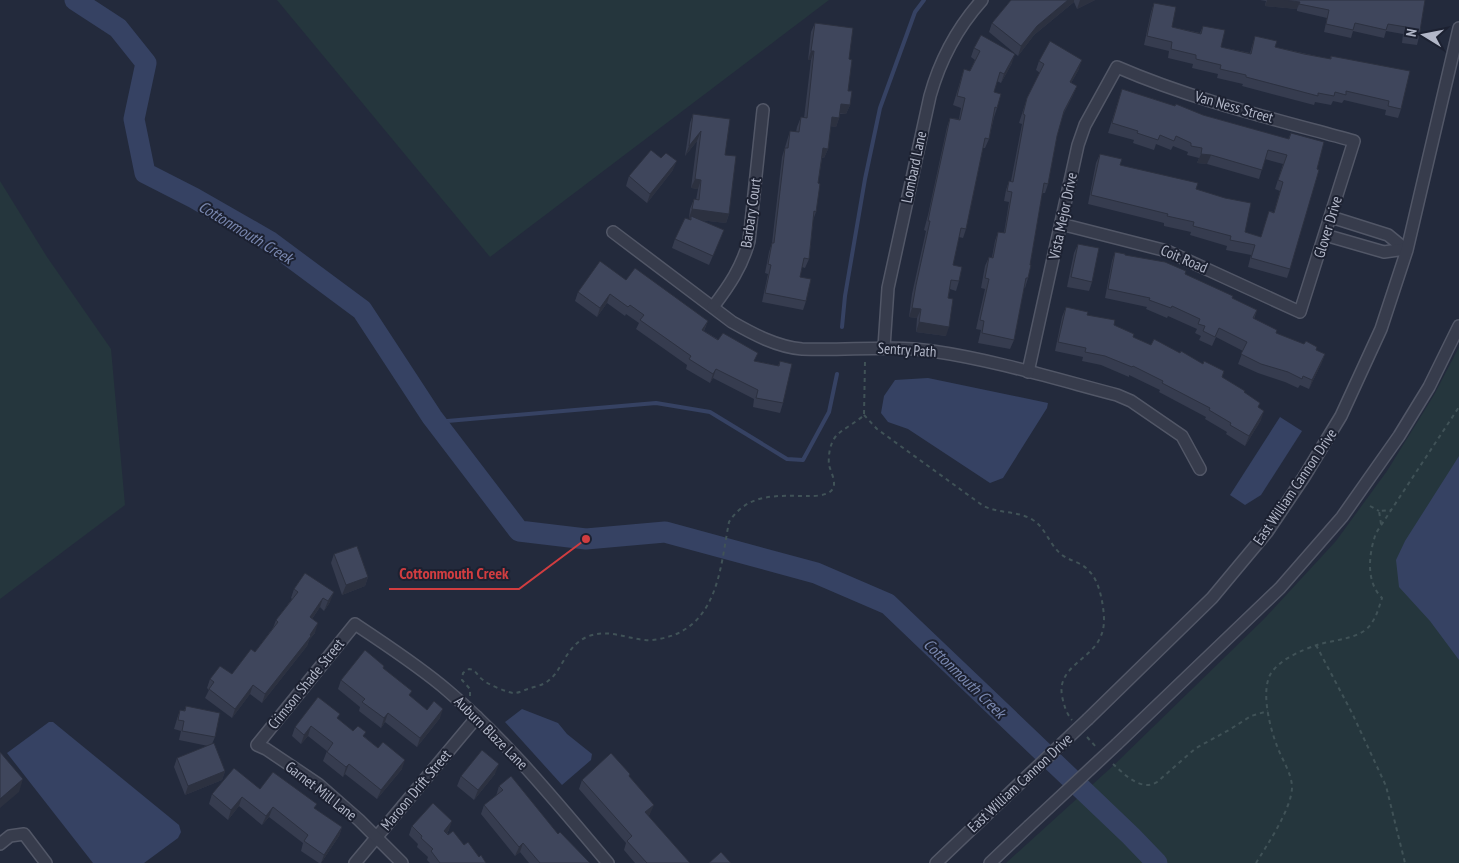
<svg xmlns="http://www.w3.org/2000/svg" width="1459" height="863" viewBox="0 0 1459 863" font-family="'PT Sans Narrow',sans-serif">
<rect width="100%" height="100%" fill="#232a3c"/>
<g fill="#25363d">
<path d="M277 0H829L490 257Z"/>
<path d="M0 181 47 257 111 349 125 505 0 599Z"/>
<path d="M1459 347V863H1006L1115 764 1264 619 1336 541 1387 471 1434 395Z"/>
</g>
<g fill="#364263">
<path d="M928 378 1048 403 1047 408 1003 478 990 483 908 429 888 422 881 413 884 396 895 380Z"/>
<path d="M1280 417 1302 431 1261 495 1245 505 1230 495Z"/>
<path d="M1459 456V660L1430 621 1399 587 1396 560 1405 541Z"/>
<path d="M522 709 558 723 567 734 592 754 591 760 562 785 505 722Z"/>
<path d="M49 722H53L179 825 181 832 178 838 144 863H93L7 753Z"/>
</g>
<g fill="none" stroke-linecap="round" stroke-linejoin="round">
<g stroke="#364263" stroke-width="4">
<path d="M842 327 845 296 865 179 880 108 915 12 924 0"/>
<path d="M436 422 656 403 710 412 787 459 803 460 829 412 837 374"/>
</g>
<path stroke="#364263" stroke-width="21" d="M75 0 118 28 146 63 134 119 145 173 194 198 269 241 362 310 432 417 519 531 586 539 665 532 816 573 888 604 1131 836 1157 863"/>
<defs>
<g id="minor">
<path d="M1331 217 1388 235 1405 249"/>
<path d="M613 232 732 322C753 334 777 347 802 349 846 351 888 345 932 351 994 360 1056 379 1117 395L1131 401 1182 436 1200 469"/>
<path d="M1325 235 1384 252 1405 249"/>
<path d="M713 307C729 286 742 267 749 241L763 110"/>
<path d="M884 347 888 288 930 96C940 60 957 28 982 0"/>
<path d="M1028 372 1078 145 1085 125 1117 67C1193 100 1274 119 1354 141L1300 312 1167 251 1061 224"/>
<path d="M1088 719 1212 598 1267 532 1304 477 1341 416 1381 329 1407 250 1459 28"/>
<path d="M1117 744 1280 588 1342 517 1399 436 1429 387 1459 326"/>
<path d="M0 844 10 836 24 834 46 863"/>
<path d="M355 863 477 717"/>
<path d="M402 863 359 820 318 784 266 749 257 745 355 624C386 645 419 666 448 691 508 742 557 803 608 863"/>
<path d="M936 863 1001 801"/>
<path d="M990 863 1029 826"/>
</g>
</defs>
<use href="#minor" stroke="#525767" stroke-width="14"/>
<g stroke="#405257" stroke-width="2" stroke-dasharray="4 4" stroke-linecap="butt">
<path d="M864 415 877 429 982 505C997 514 1017 510 1033 520 1045 527 1050 546 1062 555 1070 561 1081 562 1088 570 1096 577 1100 590 1102 601 1104 613 1106 626 1100 638 1090 660 1057 667 1062 696 1064 705 1066 713 1072 720"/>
<path d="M1370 506 1379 511"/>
<path d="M1381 524 1379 511 1391 510"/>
<path d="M1316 645 1352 713 1386 786 1405 863"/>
<path d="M470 696V689L462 680 463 673 469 669C477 670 477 676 483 680 487 684 508 693 514 693 519 693 524 690 528 689 533 687 539 686 543 684 563 675 563 646 589 636 608 629 625 638 645 640 654 641 665 638 674 635 719 617 721 563 729 522 748 492 778 496 808 496 815 496 825 496 831 491 838 484 831 473 829 465 828 456 830 443 836 436 841 430 857 422 864 415L865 361"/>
<path d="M1087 737 1097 748"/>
<path d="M1113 764C1124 774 1141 792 1157 782L1196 748 1229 730 1251 716 1268 711"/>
<path d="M1256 863C1267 845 1291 810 1292 788 1292 773 1282 760 1277 746 1270 728 1261 693 1270 675 1278 660 1302 650 1317 645 1332 640 1350 640 1364 631 1375 623 1378 610 1382 598 1365 581 1369 553 1376 533L1459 407"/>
</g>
<use href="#minor" stroke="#373c4c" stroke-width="11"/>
<defs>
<g id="minor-bridge">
<path d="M1001 801 1088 719"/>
<path d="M1029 826 1117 744"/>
</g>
</defs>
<use href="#minor-bridge" stroke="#525767" stroke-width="14" stroke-linecap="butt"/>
<use href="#minor-bridge" stroke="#373c4c" stroke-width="11"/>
</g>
<g fill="#363c4f">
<path d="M1011 0H1095L1077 9 1074 2 1034 35 1018 56 989 32 992 23Z"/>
<path d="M1260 0H1425L1419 37 1417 45 1402 43 1403 34 1386 31 1384 38 1353 31 1351 38 1324 32 1327 18 1297 11V9L1265 6 1266 1Z"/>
<path d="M1154 3 1172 27 1200 33 1203 26 1221 47 1250 53 1255 36 1275 47 1330 59 1331 56 1401 109 1398 118 1385 115 1386 110 1344 100 1342 103 1333 101 1331 105 1315 102 1314 105 1242 86 1243 84 1217 78 1218 74 1192 68 1193 64 1168 58 1169 51 1144 45 1151 12Z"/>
<path d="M815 23 849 59 848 91 850 105 846 114H840L839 118 836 127 830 126 828 149 824 158H822L818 183 816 212 813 220 809 259 805 268 802 267 800 277 806 301 803 310 762 302 768 274 765 273 769 252 772 243 782 157 790 131 796 132 797 127 801 117 804 118 811 60H808L811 32Z"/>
<path d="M974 48 1012 63 1001 83 997 81 994 92 997 108 994 117 989 139 985 148H983L966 229 963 238 959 237 953 265 959 281 956 291 950 289 948 298 946 336 916 332 917 318 909 317 912 294 926 231 924 230 928 215 947 127 950 118 959 119 961 108 953 105 964 69 970 71 975 60 971 57Z"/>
<path d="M1039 61 1079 69 1071 83 1077 86 1073 95 1062 117 1057 136 1048 184 1045 193H1042L1030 265 1028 278 1025 288 1024 287 1014 340 1010 349 978 343 981 330 976 329 985 289 981 288 985 266 989 257H992L995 241 998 232 1004 233 1009 202 1004 201 1006 190 1009 181H1011L1022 124 1019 123 1027 98 1040 73 1036 70Z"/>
<path d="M1122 89 1203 115 1288 139 1291 133 1290 269 1287 278 1248 267 1251 255 1226 250 1227 246 1190 235 1191 232 1164 226V223L1088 204 1096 163 1100 154 1120 165 1196 189 1245 232 1261 237 1269 211 1274 212 1280 191 1275 189 1283 164 1265 159 1259 179 1207 164 1197 163 1199 158 1187 155 1188 152 1173 146 1171 150 1156 144 1154 150 1133 143 1134 140 1108 133Z"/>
<path d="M693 114 725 155 729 214 726 223 700 220 724 230 709 265 672 248 675 239 690 220V219L689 218 690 209 694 199 696 200 698 189 691 188 697 141 685 156 690 123Z"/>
<path d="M673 170 647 203 626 186 629 176Z"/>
<path d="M1078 244 1092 282 1089 291 1067 287 1074 253Z"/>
<path d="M1115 252 1185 274 1232 298 1257 310 1254 319 1276 333 1325 354 1321 364 1309 389 1300 385 1298 388 1285 382 1258 373 1238 364 1243 351 1216 337 1212 346 1199 340 1201 336 1195 333 1197 329 1168 316 1167 318 1146 309 1147 307 1105 298 1112 261Z"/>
<path d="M626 280 708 321 704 331 755 361 778 366 780 361 783 403 780 413 753 407 754 399 713 378 710 383 686 369 687 365 636 329 639 323 626 314 625 316 607 303 597 317 575 301 578 292Z"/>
<path d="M1066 307 1114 325 1133 337 1151 345 1224 371 1222 378 1260 403 1258 407 1261 420 1245 446 1226 434 1227 432 1205 419 1206 417 1159 392 1160 390 1129 375V377L1101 365 1082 361 1083 357 1055 351 1062 317Z"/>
<path d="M334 554 368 577 365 586 342 595 331 563Z"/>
<path d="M305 573 330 602 324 611 320 607 312 619 315 633 309 640 307 646 262 703 250 694 232 718 205 698 209 690 207 688 210 679 232 674 255 652 273 628 276 620 292 599 291 598 294 589Z"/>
<path d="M384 666 383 669 410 696 427 710 440 718 417 747 385 722 381 728 359 711 360 707 338 689 341 680Z"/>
<path d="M186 706 215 737 212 744 225 771 222 780 185 795 174 767 177 758 208 746 179 740 181 731 174 729 177 719 180 710 184 711Z"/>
<path d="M338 719 353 731 365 737 402 769 377 799 345 774 343 777 323 761 327 751 308 736 301 744 292 736 295 727Z"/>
<path d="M495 774 474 800 457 786 461 776Z"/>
<path d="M629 777 650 814 648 816 690 863H635L624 850 626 843 579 789 582 780Z"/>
<path d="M499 786 558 834 590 863H529L520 852 515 856 481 814 484 805 496 796Z"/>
<path d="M260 789 315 809 342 827 339 836 321 863H319L301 851 303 843 269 817 262 825 239 806 228 820 209 804 212 794Z"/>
<path d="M412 826 449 830 447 833 464 845 486 863H430L427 860 428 857 417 847 418 844 409 835Z"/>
</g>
<g fill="#2c3140">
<path d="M1068 0H1074V2L1034 35 1018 56 1021 46 1037 26Z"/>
<path d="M1080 0H1095L1077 9Z"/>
<path d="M1267 0H1284L1300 2 1297 9 1265 6Z"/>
<path d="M811 51H814L811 60H808Z"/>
<path d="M1015 54 1012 63 1001 83 1004 74Z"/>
<path d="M1082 60 1079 69 1066 92 1070 82Z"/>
<path d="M1077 86 1073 95 1060 120 1064 111Z"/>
<path d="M841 104 850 105 846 114 837 113Z"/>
<path d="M832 117 839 118 836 127 828 126Z"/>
<path d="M701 131 697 141 685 156 689 146Z"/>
<path d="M823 148 828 149 824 158 820 157Z"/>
<path d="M1201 154 1211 155 1207 164 1197 163Z"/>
<path d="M677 161 673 170 647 203 650 194Z"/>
<path d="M695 179 701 180 698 189 691 188Z"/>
<path d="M692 209 729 214 726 223 691 219V216L690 219 689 218Z"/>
<path d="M610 294 607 303 597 317 600 308Z"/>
<path d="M912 308 921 309 917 318 909 317Z"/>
<path d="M708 321 704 330 698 339 702 330Z"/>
<path d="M919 322 949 327 946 336 916 332Z"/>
<path d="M1325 354 1321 364 1309 389 1312 380Z"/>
<path d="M716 369 713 378 710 383 713 374Z"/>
<path d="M1264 411 1261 420 1245 446 1249 436Z"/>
<path d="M368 577 365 586 342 595 346 585Z"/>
<path d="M334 592 330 602 324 611 328 601Z"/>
<path d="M323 598 320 607 307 626 310 617Z"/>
<path d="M318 623 315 633 309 640 307 646 262 703 265 694Z"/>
<path d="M253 685 250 694 232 718 235 709Z"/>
<path d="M443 709 440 718 417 747 420 738Z"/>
<path d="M388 713 385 722 381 728 384 718Z"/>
<path d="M311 726 308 736 301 744 304 735Z"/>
<path d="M405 760 402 769 377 799 381 790Z"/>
<path d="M349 764 345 774 343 777 346 767Z"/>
<path d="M499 764 495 774 474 800 478 790Z"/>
<path d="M225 771 222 780 185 795 188 786Z"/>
<path d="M23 779 19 792 0 808V799Z"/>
<path d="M242 797 239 806 228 820 231 810Z"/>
<path d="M654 805 650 814 641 822 645 812Z"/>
<path d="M273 807 269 817 262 825 266 816Z"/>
<path d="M452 821 449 830 441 840 444 831Z"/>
<path d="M342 827 339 836 321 863 324 855Z"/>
<path d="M523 843 520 852 515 856 519 847Z"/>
</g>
<g fill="#3f465c" stroke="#2c3140">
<path d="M1011 0H1068L1037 26 1021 46 992 23Z"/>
<path d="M1284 0H1425L1419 37 1404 35 1406 27 1388 24 1386 30 1355 23 1353 30 1326 24 1329 10 1299 4 1300 2Z"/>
<path d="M1154 3 1176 7 1172 27 1201 34 1203 26 1225 30 1221 47 1251 54 1255 36 1277 41 1275 47 1304 54 1331 59V56L1410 71 1401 109 1388 106 1389 101 1346 91V95L1335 92 1334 96 1318 93V96L1246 77V75L1220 69 1221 65 1196 59V55L1171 49 1172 42 1147 36Z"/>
<path d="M815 23 853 28 849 59 852 60 848 91H852L850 105 841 104 839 118 832 117 828 149 823 148 818 183 820 184 816 212 814 211 809 259 804 258 800 277 811 279 806 301 765 293 771 265 768 264 772 243H774L785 148H788L790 131 799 132 801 117 807 118 814 51H811Z"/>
<path d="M981 35 1015 54 1004 74 1000 72 994 92 1001 94 997 108 995 107 989 139 985 138 966 229 961 228 953 265 962 267 959 281 951 280 948 298 953 299 949 327 919 322 921 309 912 308 916 285 930 221H928L931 206 950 118 960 120 965 98 957 96 964 69 970 71 980 51 974 48Z"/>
<path d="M1050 41 1082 60 1070 82 1077 86 1064 111 1057 136 1048 184 1044 183 1030 265H1031L1028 278H1026L1014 340 982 333 984 321 980 320 989 279 985 278 989 257 993 258 998 232 1005 233 1012 192 1007 191 1009 181 1013 182 1025 115 1023 114 1027 98 1044 64 1039 61Z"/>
<path d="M1122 89 1175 106 1176 104 1203 115 1289 139 1291 133 1324 142 1317 169 1319 170 1290 269 1251 258 1255 245 1230 240 1231 236 1193 226 1194 222 1167 216 1168 214 1091 195 1100 154 1122 159 1120 165 1198 183 1196 189 1225 198 1251 203 1245 232 1261 237 1269 211 1274 213 1283 182 1278 180 1287 155 1268 150 1262 170 1211 155 1201 154 1202 148 1191 146V143L1176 136 1174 141 1160 135 1158 140 1137 133 1138 131 1112 123Z"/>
<path d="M693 114 730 119 725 155 736 156 729 214 692 209 694 199 699 200 701 180 695 179 701 131 689 146Z"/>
<path d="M651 150 661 158 666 153 677 161 650 194 629 176Z"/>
<path d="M691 216 724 230 713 256 675 239 685 218 691 220Z"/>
<path d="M1078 244 1099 248 1092 282 1071 277Z"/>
<path d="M1115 252 1125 254V255L1165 262 1186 271 1185 274 1233 296 1232 298 1257 310 1253 318 1277 330 1276 333 1304 344 1306 341 1317 347 1316 350 1325 354 1312 380 1303 376 1302 379 1288 372 1261 364 1241 354 1247 342 1219 328 1215 337 1203 331 1205 326 1198 324 1200 319 1172 306 1171 308 1149 300 1150 298 1108 289Z"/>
<path d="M600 261 626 280 635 268 708 321 702 330 718 340 723 333 758 353 754 361 779 366 780 361 792 364 783 403 756 398 758 390 716 369 713 374 689 359 691 356 640 320 644 315 630 305 628 307 610 294 600 308 578 292Z"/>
<path d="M1066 307 1088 312 1087 315 1115 320 1114 325 1134 334 1133 337 1151 345 1154 339 1180 353 1181 351 1203 364 1204 361 1224 371 1222 377 1245 391 1244 392 1260 403 1258 407 1264 411 1249 436 1230 425 1231 423 1209 410 1210 408 1162 383 1163 381 1133 366 1132 367 1105 356 1085 352 1086 348 1058 342Z"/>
<path d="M357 546 368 577 346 585 334 554Z"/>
<path d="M305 573 334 592 328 601 323 598 310 617 318 623 310 635 311 636 265 694 253 685 235 709 209 689 214 682 210 679 220 666 232 674 251 649 255 652 278 622 276 620 298 592 294 589Z"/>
<path d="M365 650 384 666 383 668 412 691 409 695 427 710 434 701 443 709 420 738 388 713 384 718 362 702 365 699 341 680Z"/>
<path d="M318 697 340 714 337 718 353 731 358 726 366 732 363 736 378 748 383 742 405 760 381 790 349 764 346 767 327 752 333 743 311 726 304 735 295 727Z"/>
<path d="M186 706 220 713 215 737 182 731 184 721 178 720 180 710 185 711Z"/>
<path d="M214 743 225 771 188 786 177 758Z"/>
<path d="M482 750 499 764 478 790 461 776Z"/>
<path d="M0 752 23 779 0 799Z"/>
<path d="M611 753 630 774 629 776 654 805 645 812 690 863H647L627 841 632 836 582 780Z"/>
<path d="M234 768 260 789 273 772 317 804 314 808 342 827 324 855 304 841 308 835 273 807 266 816 242 797 231 810 212 794Z"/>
<path d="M511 776 558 834 560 832 590 863H540L523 843 519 847 484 805 503 790 499 786Z"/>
<path d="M433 803 452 821 444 831 448 835 453 831 464 845 468 842 479 857 481 855 486 863H440L431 851 433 849 421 838 422 836 412 826Z"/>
<path d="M721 852 731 863H709Z"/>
</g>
<g text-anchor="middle" stroke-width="4" stroke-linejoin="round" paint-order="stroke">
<g font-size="15" fill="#b2b7c8" stroke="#1c2131">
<text transform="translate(1234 107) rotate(16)" y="5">Van Ness Street</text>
<text transform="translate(914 167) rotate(-78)" y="5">Lombard Lane</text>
<text transform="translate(751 213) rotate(-82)" y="5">Barbary Court</text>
<text transform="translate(1063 216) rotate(-78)" y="5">Vista Mejor Drive</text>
<text transform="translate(1328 227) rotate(-73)" y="5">Glover Drive</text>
<text transform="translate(1184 259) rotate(23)" y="5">Coit Road</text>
<text transform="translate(907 350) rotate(4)" y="5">Sentry Path</text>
<text transform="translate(1295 487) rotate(-56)" y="5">East William Cannon Drive</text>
<text transform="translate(306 684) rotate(-51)" y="5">Crimson Shade Street</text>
<text transform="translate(491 733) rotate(45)" y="5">Auburn Blaze Lane</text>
<text transform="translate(1020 783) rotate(-43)" y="5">East William Cannon Drive</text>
<text transform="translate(416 790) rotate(-50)" y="5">Maroon Drift Street</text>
<text transform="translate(321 791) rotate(38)" y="5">Garnet Mill Lane</text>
</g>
<g font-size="16" font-style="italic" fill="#7a88b0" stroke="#1c2131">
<text transform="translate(246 232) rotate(31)" y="6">Cottonmouth Creek</text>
<text transform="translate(965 678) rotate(44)" y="6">Cottonmouth Creek</text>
</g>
</g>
<path fill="none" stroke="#d13d40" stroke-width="2" d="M586 539L519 589H389"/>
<circle fill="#d13d40" stroke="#1c2131" stroke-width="2" cx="586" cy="539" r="5"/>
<g font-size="16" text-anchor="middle" font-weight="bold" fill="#d13d40" stroke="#1c2131" stroke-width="4" stroke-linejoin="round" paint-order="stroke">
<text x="454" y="579">Cottonmouth Creek</text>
</g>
<g transform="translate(1424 35) rotate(280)" stroke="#1c2131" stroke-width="4" paint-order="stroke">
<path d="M0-4L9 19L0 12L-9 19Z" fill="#b2b7c8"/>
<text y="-8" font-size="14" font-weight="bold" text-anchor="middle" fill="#b2b7c8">N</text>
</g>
</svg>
